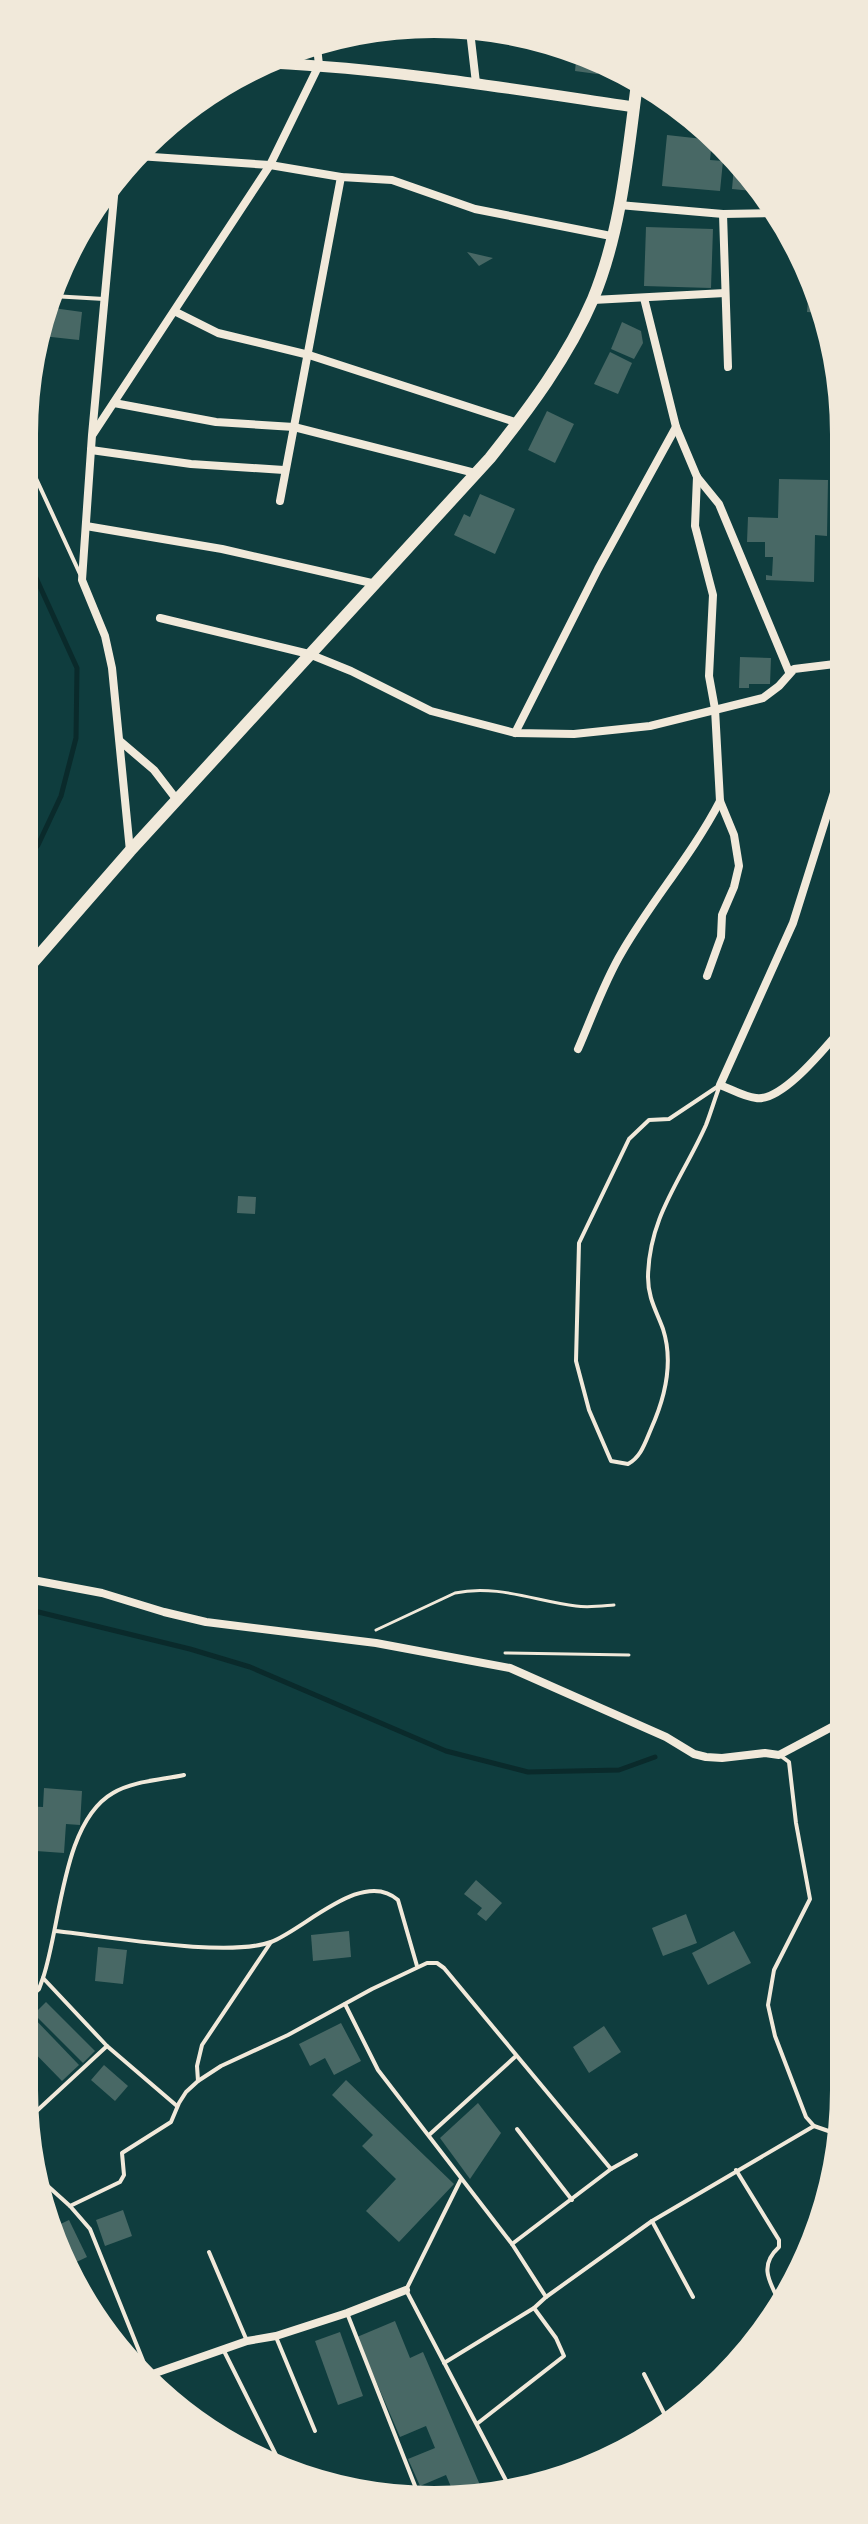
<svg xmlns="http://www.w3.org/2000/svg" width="868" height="2524" viewBox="0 0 868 2524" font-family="Figtree,sans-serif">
<rect width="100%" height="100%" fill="#0f3d3e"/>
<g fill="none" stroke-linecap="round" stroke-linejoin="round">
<g stroke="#0a2a2b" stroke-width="5">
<path d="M22 547 77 668 76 738 61 796 38 845 22 863"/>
<path d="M22 1608 190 1649 250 1667 446 1751 528 1772 619 1770 655 1757"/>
</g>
</g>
<g fill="#486865">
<path d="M577 51 611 65 597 74 575 71Z"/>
<path d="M667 135 712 140 710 160 723 161 720 191 662 186Z"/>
<path d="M735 155 743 162 763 192 732 189Z"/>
<path d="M646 227 713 229 711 288 644 286Z"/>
<path d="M467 252 493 258 479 266Z"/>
<path d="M810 275H811L822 313 807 312Z"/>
<path d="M46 307 82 312 79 340 42 336Z"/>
<path d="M622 322 641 331 643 343 634 359 611 349Z"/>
<path d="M610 352 632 363 618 394 594 384Z"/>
<path d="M547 411 574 424 555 463 528 450Z"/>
<path d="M779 479 828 480 827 536 815 535 814 582 766 580V575L772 576 773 557H765V542H747L748 517 778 518Z"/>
<path d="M480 494 515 509 495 554 454 535 464 514 470 517Z"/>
<path d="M740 657 771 658 770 684H749V688H739Z"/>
<path d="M238 1196 256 1197 255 1214 237 1213Z"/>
<path d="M44 1788 82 1791 80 1825 66 1824 64 1853 22 1850V1806L43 1807Z"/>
<path d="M476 1880 502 1903 486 1921 477 1914 482 1908 464 1894Z"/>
<path d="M686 1914 697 1943 663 1956 652 1928Z"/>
<path d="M349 1931 351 1957 313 1961 311 1935Z"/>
<path d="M734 1931 751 1963 708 1985 692 1953Z"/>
<path d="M98 1947 127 1950 123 1984 95 1981Z"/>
<path d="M46 2002 95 2051 83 2063 34 2014Z"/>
<path d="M30 2014 79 2065 62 2081 22 2040V2022Z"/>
<path d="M341 2023 361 2061 334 2075 325 2058 310 2066 299 2044Z"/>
<path d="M604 2026 621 2052 589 2073 573 2047Z"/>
<path d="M22 2045 32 2056 22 2065Z"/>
<path d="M104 2065 128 2086 115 2101 91 2080Z"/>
<path d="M346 2080 454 2184 399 2242 366 2211 396 2179 362 2146 373 2135 332 2095Z"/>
<path d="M478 2103 501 2133 470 2179 440 2138Z"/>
<path d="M123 2210 132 2236 105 2246 96 2220Z"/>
<path d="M69 2220 87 2257 66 2267 53 2247 50 2229Z"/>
<path d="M395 2321 410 2358 423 2352 483 2492 454 2494 446 2475 420 2486 408 2459 435 2448 426 2426 400 2437 357 2337Z"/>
<path d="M340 2332 363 2396 338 2405 315 2341Z"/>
</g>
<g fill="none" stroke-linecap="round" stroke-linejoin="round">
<g stroke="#f1e9da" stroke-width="3">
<path d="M376 1630 455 1593C496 1584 536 1601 576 1606 588 1608 602 1606 614 1605"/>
<path d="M505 1653 629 1655"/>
</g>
<g stroke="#f1e9da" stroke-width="4">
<path d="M52 296 104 299"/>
<path d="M22 448 80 574"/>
<path d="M720 1085C715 1098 711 1112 706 1125 682 1179 649 1216 648 1277 648 1298 656 1310 663 1329 674 1363 665 1398 651 1429 645 1443 641 1457 628 1464L611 1461 589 1410 576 1361 579 1243 629 1139 649 1120 669 1119Z"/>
<path d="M781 1756 789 1762 796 1823 810 1899 774 1970 768 2005 775 2036 806 2117 814 2126 840 2135"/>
<path d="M55 1931C106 1936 227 1958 271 1942 305 1929 363 1868 398 1900L417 1966"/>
<path d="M43 1978 107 2046 177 2106"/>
<path d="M345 2004 378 2070 512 2244 546 2297"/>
<path d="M22 2005 39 1989 43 1978C61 1925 62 1822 113 1793 133 1781 161 1780 184 1775"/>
<path d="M198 2081 197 2066 202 2045 271 1942"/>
<path d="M28 2119 107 2046"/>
<path d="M517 2129 572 2200"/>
<path d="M429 2135 516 2056"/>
<path d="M736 2170 779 2240V2247C757 2267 771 2284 782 2307"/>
<path d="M40 2179 70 2206 90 2229 152 2383"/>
<path d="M461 2179 406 2290 511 2490"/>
<path d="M70 2206 120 2182 124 2175 122 2153 171 2122 179 2103 186 2092 198 2081 221 2066 288 2035 372 1989 427 1963H437L444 1968 611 2169"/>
<path d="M652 2221 693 2297"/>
<path d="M512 2244 611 2169 636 2155"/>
<path d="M209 2252 247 2341"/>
<path d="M347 2313 419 2496"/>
<path d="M276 2337 315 2431"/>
<path d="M223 2349 283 2469"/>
<path d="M444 2363 534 2308 546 2297 652 2221 814 2126"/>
<path d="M644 2374 670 2425"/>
<path d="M478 2423 564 2356 556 2338 534 2308"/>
</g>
<g stroke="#f1e9da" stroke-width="8">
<path d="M470 31 476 83"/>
<path d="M138 156 270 165 341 177 392 180 475 209 611 236"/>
<path d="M116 175 92 435 82 580 105 636 112 668 130 851"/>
<path d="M619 205 723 214 778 213"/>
<path d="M723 214 728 367"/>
<path d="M644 298 676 427 697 477 719 504 789 672"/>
<path d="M593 300 725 293"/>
<path d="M176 312 218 333 309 355 518 423"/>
<path d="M114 403 216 422 294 427 475 473"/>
<path d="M93 434 270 165 319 65 317 47"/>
<path d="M91 450 191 464 284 470"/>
<path d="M697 477 695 526 713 595 709 676 715 709 720 801 734 835 739 866 734 887 722 915 721 937 707 976"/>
<path d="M280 501 341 177"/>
<path d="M86 526 222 549 376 584"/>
<path d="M160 618 309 654 351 671 431 711 515 733 574 734 650 726 763 698 779 686 794 669 843 663"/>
<path d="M515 733 598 569 676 427"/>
<path d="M120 741 154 770 177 800"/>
<path d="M843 764 793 923 720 1085C731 1089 744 1097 756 1098 783 1102 827 1045 844 1026"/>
<path d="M578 1049C592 1017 604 982 622 952 652 900 692 855 720 801"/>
<path d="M22 1578 102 1593 164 1612 206 1622 376 1643 510 1668 666 1737 694 1754 706 1757 722 1758 765 1753 779 1755 845 1720"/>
<path d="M144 2377 247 2341 276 2336 347 2313 406 2290"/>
<path d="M536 2488 671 2424"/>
</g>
<path stroke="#f1e9da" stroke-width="11" d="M271 63C393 69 513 89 634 107"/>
<path stroke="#f1e9da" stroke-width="12" d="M22 975 130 851 490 458C529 409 568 357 593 299 622 229 628 150 638 76"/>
</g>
<path d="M0 0H868V2524H0ZM434 36H434A398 398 0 0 1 832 434V2090A398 398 0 0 1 434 2488H434A398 398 0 0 1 36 2090V434A398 398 0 0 1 434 36Z" fill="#f1e9da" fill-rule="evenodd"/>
<path fill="none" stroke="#f1e9da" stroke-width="4" d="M434 36H434A398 398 0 0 1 832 434V2090A398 398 0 0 1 434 2488H434A398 398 0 0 1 36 2090V434A398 398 0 0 1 434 36Z"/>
</svg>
